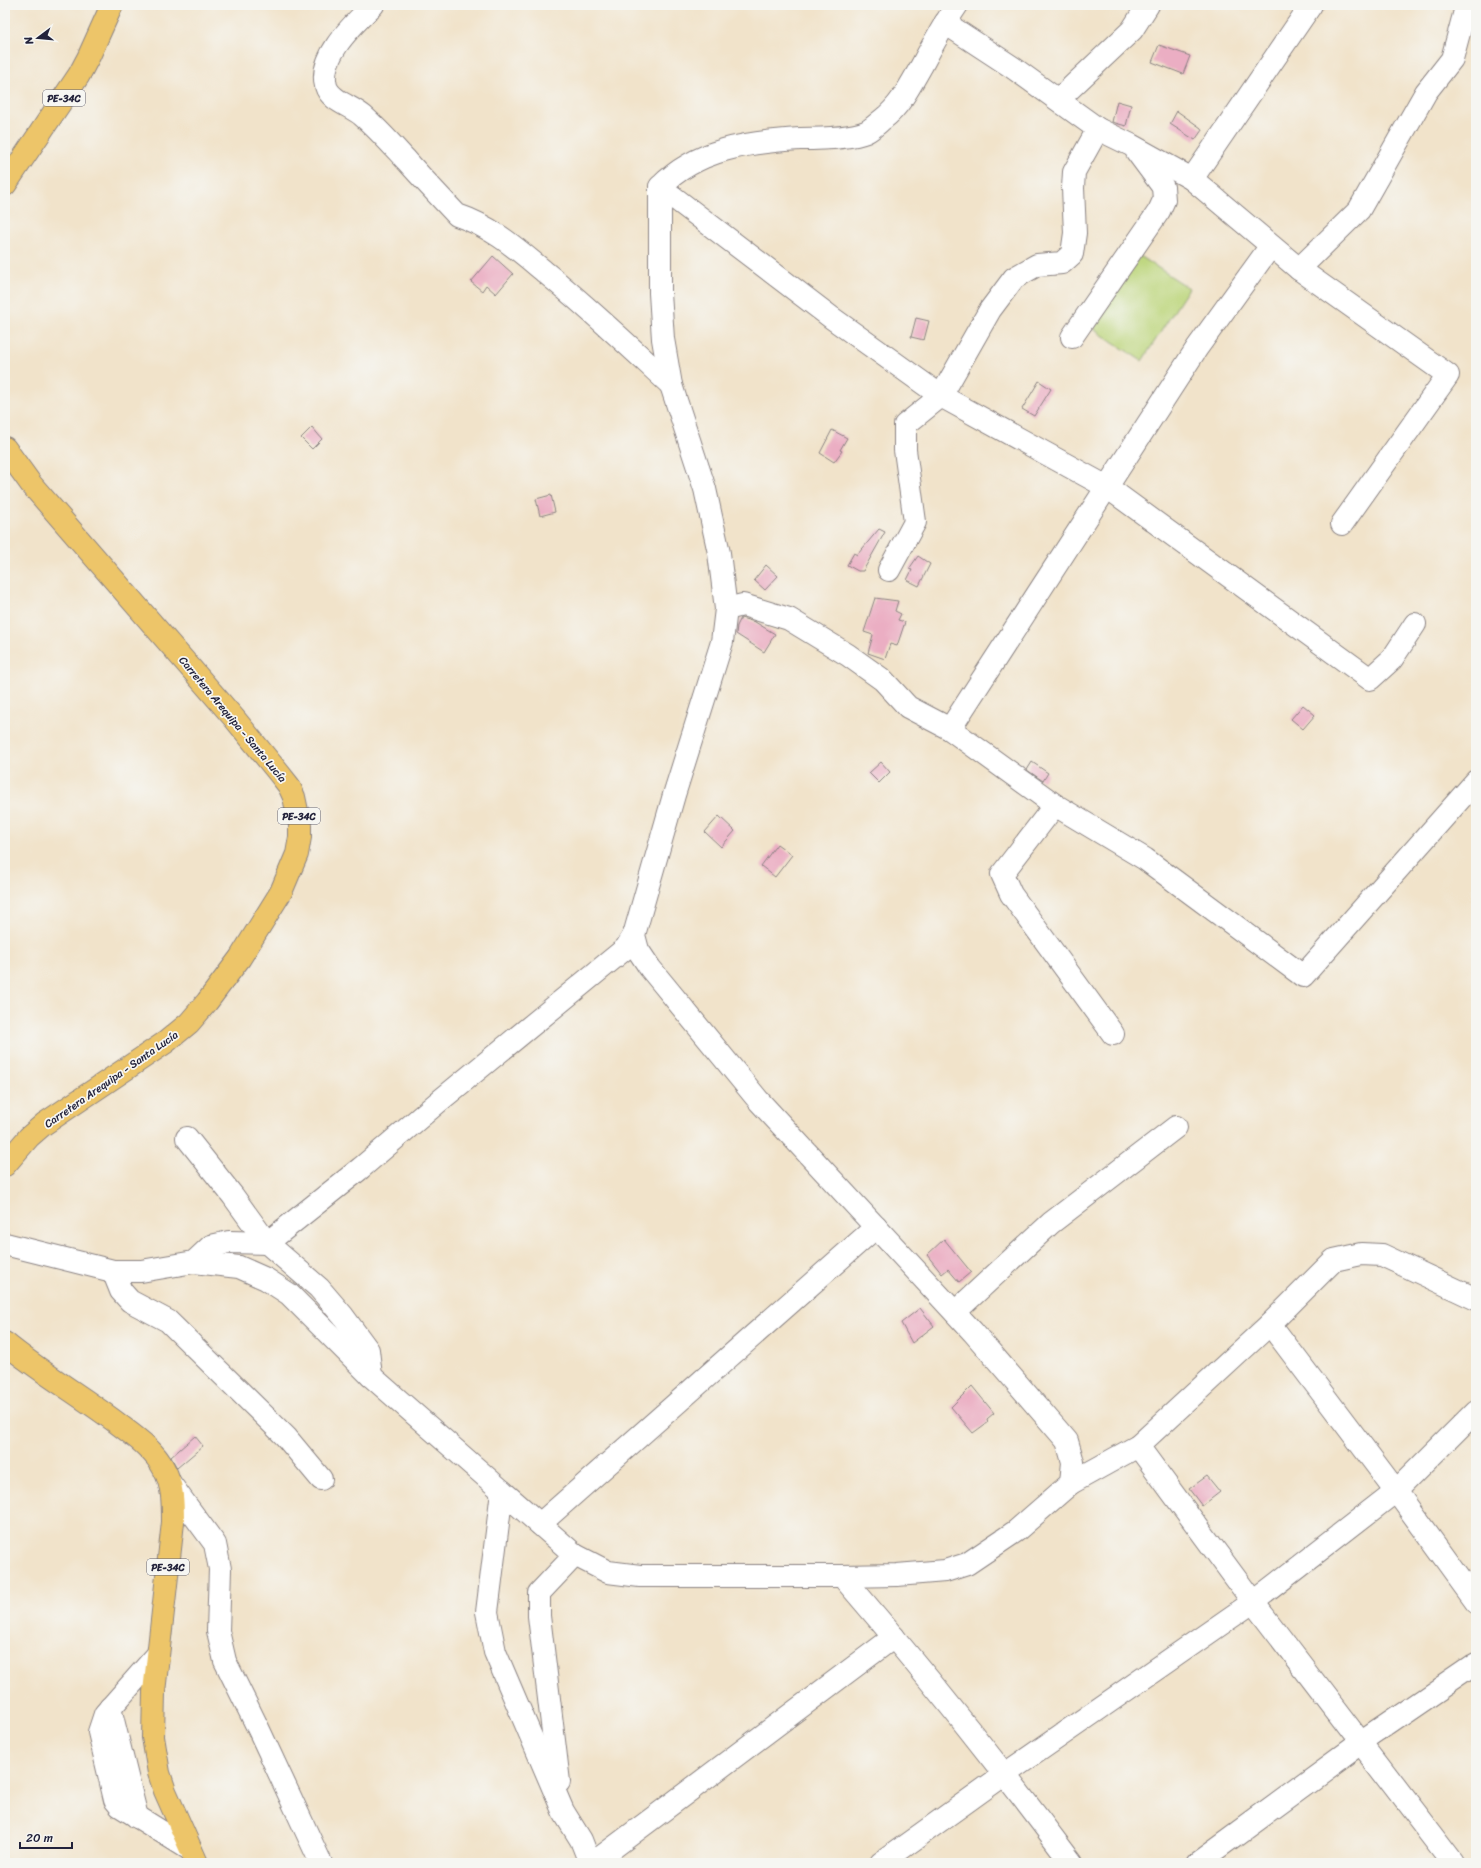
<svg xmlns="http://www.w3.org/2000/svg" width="1481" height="1868" viewBox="0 0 1481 1868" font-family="Sriracha,sans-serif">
<rect width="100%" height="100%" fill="#f6f6f2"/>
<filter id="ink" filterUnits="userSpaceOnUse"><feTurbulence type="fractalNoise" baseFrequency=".025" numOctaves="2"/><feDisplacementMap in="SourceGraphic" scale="8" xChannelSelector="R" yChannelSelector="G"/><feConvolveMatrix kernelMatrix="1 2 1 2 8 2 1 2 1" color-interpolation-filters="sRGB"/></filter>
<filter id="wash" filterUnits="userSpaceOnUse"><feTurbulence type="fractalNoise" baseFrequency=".012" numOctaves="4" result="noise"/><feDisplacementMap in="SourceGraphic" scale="16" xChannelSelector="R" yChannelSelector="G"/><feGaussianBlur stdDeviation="0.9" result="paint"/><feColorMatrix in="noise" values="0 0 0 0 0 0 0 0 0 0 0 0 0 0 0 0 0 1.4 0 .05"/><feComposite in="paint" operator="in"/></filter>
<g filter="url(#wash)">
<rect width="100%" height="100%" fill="#f1e3ca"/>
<path fill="#bcd57a" stroke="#6f7c5a" d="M1140 256 1189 288 1142 361 1093 329Z"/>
<g id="blocks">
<g fill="#ebaec3">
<path d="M1159 45 1190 56 1183 74 1152 62Z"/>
<path d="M1117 101 1131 105 1126 126 1112 122Z"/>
<path d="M1177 111 1201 128 1202 130 1195 140 1170 124Z"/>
<path d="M493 256 513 274 496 294 486 285 482 291 471 282Z"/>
<path d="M916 318 929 321 924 340 911 337Z"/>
<path d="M1039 381 1051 389 1034 416 1022 409Z"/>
<path d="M312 427 322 439 312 449 301 438Z"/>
<path d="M832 430 847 438 840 450 842 451 834 462 820 453Z"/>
<path d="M551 495 555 512 540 516 536 499Z"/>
<path d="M879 529 885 532 863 571H858L847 565 854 553 857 555Z"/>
<path d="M918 556 930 564 919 586 907 580 912 570 909 569Z"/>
<path d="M766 565 778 576 765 590 754 580Z"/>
<path d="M875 598 898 601 895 611 901 614 898 620 905 622 897 646 890 644 885 659 868 653 873 635 864 632Z"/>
<path d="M741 618 755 622 775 634 764 652 736 634 737 626Z"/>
<path d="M1303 705 1315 715 1303 729 1291 719Z"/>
<path d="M881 762 890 772 879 783 869 773Z"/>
<path d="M1032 762 1048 773 1043 781 1027 770Z"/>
<path d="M719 816 735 831 721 847 705 832Z"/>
<path d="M777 844 792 855 775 877 761 866Z"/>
<path d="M944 1239 971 1272 959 1282 948 1269 942 1274 927 1255Z"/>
<path d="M920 1308 934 1326 912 1343 901 1323Z"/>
<path d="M972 1386 994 1413 987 1419 988 1422 973 1433 951 1407Z"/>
<path d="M195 1436 203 1446 177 1468 171 1457Z"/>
<path d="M1207 1476 1220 1492 1202 1506 1189 1489Z"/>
</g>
</g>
</g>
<g filter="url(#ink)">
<use href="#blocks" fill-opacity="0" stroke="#8a8282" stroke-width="1"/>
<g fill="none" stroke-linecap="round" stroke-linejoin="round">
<defs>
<g id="minor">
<path d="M373 5C355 23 318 56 326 86 330 101 352 106 363 116 379 130 393 146 407 161 423 179 440 197 457 215 493 227 517 249 546 273 589 308 630 347 671 385"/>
<path d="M945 23 1012 67 1098 129 1131 145 1192 179 1299 269 1448 375 1342 524"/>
<path d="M1059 99 1132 30 1148 5"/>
<path d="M1192 179 1311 5"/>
<path d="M660 187 832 318 941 396 1107 487 1370 679 1392 659 1415 624"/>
<path d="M1299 269 1359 210 1426 92 1452 59 1466 7 1463 5"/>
<path d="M1072 337 1159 211 1164 200 1163 187 1137 152"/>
<path d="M889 570 915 522 905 450V425L941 396 990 310 1014 278 1037 265 1062 263 1072 254 1075 233 1073 188 1074 172 1098 129"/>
<path d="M726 609 743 605 789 619 848 655 883 680 908 707 950 729 1055 805 1145 859 1303 976 1476 781"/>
<path d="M950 729 1197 348 1270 247"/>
<path d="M1055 805 1002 874 1011 894 1113 1034"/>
<path d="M187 1138 233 1196 267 1243 319 1288 343 1316 368 1350 371 1376"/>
<path d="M5 1244 113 1271H141L194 1262 239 1267 266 1279 289 1294 371 1376 575 1555 608 1572 640 1576H842L897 1575 945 1571 967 1564 1016 1531 1071 1483 1073 1462 1067 1441 973 1332 759 1101 650 968 638 950 634 935 674 795 722 642 726 609 719 553 705 489 671 385 663 339 660 293V187C697 149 748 142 800 139 817 139 851 138 866 132 872 129 878 123 883 119 901 105 911 84 922 65 933 44 944 24 957 5"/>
<path d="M194 1262 211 1246 229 1242 267 1243 361 1168 437 1103 626 948 634 935"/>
<path d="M113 1271 121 1291 130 1301 168 1321 286 1437 321 1479"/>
<path d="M955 1312 1051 1223 1176 1127"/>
<path d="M1270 1324 1396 1491 1476 1601"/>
<path d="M1138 1446 1253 1602 1453 1863"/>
<path d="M170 1483 215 1544 220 1569 218 1631 225 1661 259 1730 321 1863"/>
<path d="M1071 1483 1138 1446 1270 1324 1334 1260 1361 1254 1382 1255 1476 1299"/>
<path d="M502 1491 487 1612 495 1652 563 1811 581 1840 590 1863"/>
<path d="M540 1524 876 1227"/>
<path d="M842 1576C922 1669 999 1765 1072 1863"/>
<path d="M158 1654 105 1714 99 1732 115 1800 120 1806 191 1850"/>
<path d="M110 1708 137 1817"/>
<path d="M559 1782 539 1616V1593L575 1555"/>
<path d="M593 1863 894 1637"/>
<path d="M881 1863 1005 1774 1253 1602 1396 1491 1476 1411"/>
<path d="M1197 1863 1362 1742 1476 1664"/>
</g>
<g id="major">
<path d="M5 185 79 75 89 56 112 5"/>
<path d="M5 448 31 484 234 718 278 772 289 786 294 797 300 825V837L297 854 281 892 240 958 207 1002 189 1023 166 1042 44 1124 29 1137 5 1165"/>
<path d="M5 1343C40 1372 80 1395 117 1423 134 1436 154 1449 164 1469 173 1485 173 1504 173 1522L154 1692 153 1737 159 1773 165 1791 197 1863"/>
</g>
</defs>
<use href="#minor" stroke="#8a8282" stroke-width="24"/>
<use href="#major" stroke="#8a8282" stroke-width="24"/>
<use href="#minor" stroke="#fff" stroke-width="22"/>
<use href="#major" stroke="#edc569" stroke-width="22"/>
</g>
</g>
<g text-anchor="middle" stroke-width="3.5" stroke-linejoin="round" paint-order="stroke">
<g fill="#f6f6f2" stroke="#626272" stroke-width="1">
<rect x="43" y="90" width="42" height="16" rx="3"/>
<rect x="278" y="808" width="42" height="16" rx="3"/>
<rect x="147" y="1559" width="42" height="16" rx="3"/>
</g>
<g font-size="10" font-weight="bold" fill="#22223b">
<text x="64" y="102">PE-34C</text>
<text x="299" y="820">PE-34C</text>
<text x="168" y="1571">PE-34C</text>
</g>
<g font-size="11" fill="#22223b" stroke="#f6f6f2">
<text transform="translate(233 719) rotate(50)" y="4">Carretera Arequipa - Santa Lucía</text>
<text transform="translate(111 1079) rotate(-35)" y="4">Carretera Arequipa - Santa Lucía</text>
</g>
</g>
<rect width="1481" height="1868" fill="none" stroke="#f6f6f2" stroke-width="20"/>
<g transform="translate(38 38) rotate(254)" stroke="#f6f6f2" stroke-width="3" paint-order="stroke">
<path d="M0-3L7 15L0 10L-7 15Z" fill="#22223b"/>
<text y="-6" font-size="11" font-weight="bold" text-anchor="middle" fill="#22223b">N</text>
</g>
<path d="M20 1842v6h52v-6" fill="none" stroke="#22223b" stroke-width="2"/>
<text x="26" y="1842" font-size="12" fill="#22223b" stroke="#f6f6f2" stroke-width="3" paint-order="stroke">20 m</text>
</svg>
